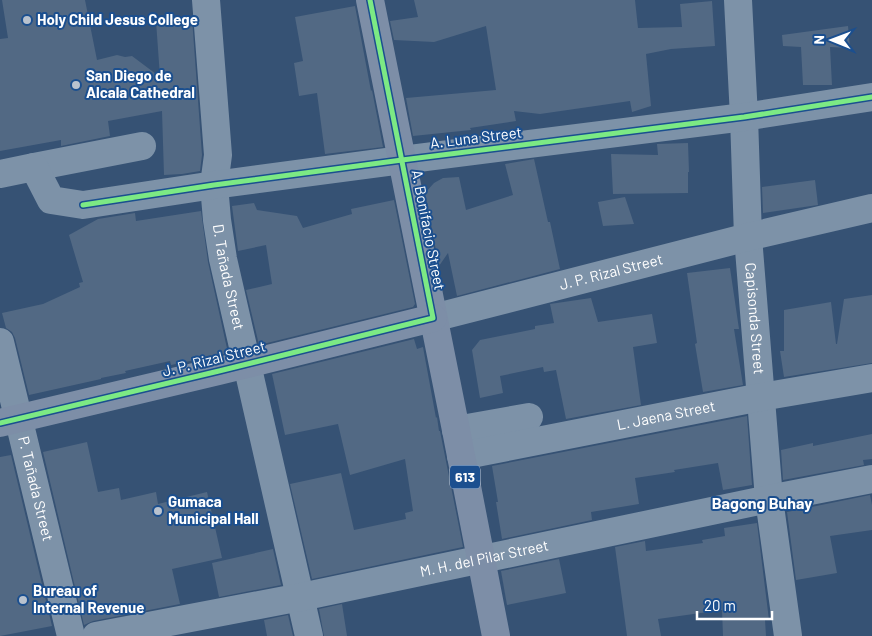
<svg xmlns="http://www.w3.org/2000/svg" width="872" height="636" viewBox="0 0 872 636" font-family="Barlow,sans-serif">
<rect width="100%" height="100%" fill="#365274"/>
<g fill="#526984">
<path d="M2 0H85L97 60 117 55 125 57 132 56 160 77 156 21 192 18 202 155 200 171 182 174 164 175 162 111 108 121 110 136 61 146V140L0 151V39L8 38Z"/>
<path d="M414 0H635L638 28 682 27 680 4 712 1 715 46 671 49 646 54 651 106 632 112 630 101 540 114 514 111 516 121 470 128 471 130 413 136 406 98 496 90 486 26 434 42 394 40 390 21 418 17Z"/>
<path d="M355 6 371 91 372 90 383 147 325 154 317 93 299 96 294 63 303 61 295 17Z"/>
<path d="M848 26 850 48 830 47 832 85H803L801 47 783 46 782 35Z"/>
<path d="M688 143 689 172H688V193L613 194 611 154 658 155 657 144Z"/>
<path d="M534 159 548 222H550L560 269 457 296 448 253 439 266 425 193 434 183 443 178 459 177 466 210 513 195 505 164Z"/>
<path d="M815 180 818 205 763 213 762 187Z"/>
<path d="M625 197 634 224 603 226 598 202Z"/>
<path d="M394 200 415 304 413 307 259 345 246 290 272 284 266 245 238 251 232 206 254 203 257 210 297 216 303 228 352 214 351 209Z"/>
<path d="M201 211 208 262 228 353 171 365 170 361 125 371 126 373 101 378V379L29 395 15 338 12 332 6 328 2 313 43 304 80 287 79 283 83 282 69 235 98 219 135 213 136 221Z"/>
<path d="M730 268 739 329H734L743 385 703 392 695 344 697 343 687 273Z"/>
<path d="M872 295V363L784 377 780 351H784V310L831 302 836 344H837L844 299Z"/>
<path d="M591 298 598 322 652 314 657 343 633 347 641 405 566 419 556 370 544 372 543 367 500 376 503 393 480 398 472 350 480 340 535 329V326L554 323 550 304Z"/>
<path d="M414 339 417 349 423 347 436 418 437 417 439 431H440L463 547 312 579 290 484 341 473 354 530 406 519 405 513 413 511 405 459 350 475 338 424 285 435 272 374Z"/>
<path d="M747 416 752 485 723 490 718 463 674 470 675 472 635 478 639 504 591 512 592 520 502 539 496 502H498L492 466Z"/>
<path d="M872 434V459L863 460 864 465 783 480 781 450 813 443V446Z"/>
<path d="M87 442 98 492 119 488 121 500 156 492 158 504 207 492 222 558 172 569 180 604 93 621 84 625 43 452Z"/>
<path d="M11 455 52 626 0 636V457Z"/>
<path d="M870 495 872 505V530L830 536 837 573 796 580 787 512Z"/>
<path d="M757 523 769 620H765L766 636H723L722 610 658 619 661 636H627L615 547 645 541 646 551 703 543 702 540 725 536 724 528Z"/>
<path d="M273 549 281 585 219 597 212 563Z"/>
<path d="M559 559 566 593 507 605 501 571Z"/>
<path d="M342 604 347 636H324L319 609Z"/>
<path d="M288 615 293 636H267L264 620Z"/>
</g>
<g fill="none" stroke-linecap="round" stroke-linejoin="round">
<g stroke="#7d92a8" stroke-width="28">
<path id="s1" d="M206 0 218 155 214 185 217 220 223 259 309 636"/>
<path id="s2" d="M738 0 744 117 748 237 769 499 788 636"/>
<path d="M34 167 142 146"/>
<path d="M0 174 34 167 51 200 83 205 214 185 402 160 744 117 872 97"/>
<path id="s3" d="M433 318 748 237 872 208"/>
<path id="s4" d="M0 342 71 636"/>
<path d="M456 430 529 417"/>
<path id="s5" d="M461 456 761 397 872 378"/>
<path id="s6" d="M96 636 301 597 769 499 872 479"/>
</g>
<g stroke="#7d8ea7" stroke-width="28">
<path d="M370 0 456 430 496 636"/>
<path d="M0 423 219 371 433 318"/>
</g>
<defs>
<g id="cycleway">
<path d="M83 205 214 185 402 160 744 117 872 97"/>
<path d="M0 423 219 371 433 318 370 0"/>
</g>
</defs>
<use href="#cycleway" stroke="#1b4f8f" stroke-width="8"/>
<use href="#cycleway" stroke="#7ce984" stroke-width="5"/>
</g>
<g fill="#b9c2ce" stroke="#1b4f8f" stroke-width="2">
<circle cx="27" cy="20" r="5"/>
<circle cx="76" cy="85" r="5"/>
<circle cx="158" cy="511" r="5"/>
<circle cx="23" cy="600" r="5"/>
</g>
<g text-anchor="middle" stroke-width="4" stroke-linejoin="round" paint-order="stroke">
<rect fill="#1b4f8f" stroke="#bbcadd" stroke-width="1" x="450" y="465.5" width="30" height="23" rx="4"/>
<g font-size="14" font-weight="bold" fill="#fff">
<text x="465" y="482">613</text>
</g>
<g font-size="15" font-weight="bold" fill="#fff" stroke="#1b4f8f" text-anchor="start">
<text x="37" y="25">Holy Child Jesus College</text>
<text x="86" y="81">San Diego de<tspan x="86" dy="17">Alcala Cathedral</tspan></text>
<text x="168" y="507">Gumaca<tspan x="168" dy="17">Municipal Hall</tspan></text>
<text x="33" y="596">Bureau of<tspan x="33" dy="17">Internal Revenue</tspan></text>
</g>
<g font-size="15" fill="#fff" stroke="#1b4f8f">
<text transform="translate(476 138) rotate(-7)" y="5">A. Luna Street</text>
<text transform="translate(428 230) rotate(79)" y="5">A. Bonifacio Street</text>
<text dy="5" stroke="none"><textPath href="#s3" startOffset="184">J. P. Rizal Street</textPath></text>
<text dy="5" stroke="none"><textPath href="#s1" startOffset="279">D. Tañada Street</textPath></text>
<text dy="5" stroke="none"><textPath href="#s2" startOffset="319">Capisonda Street</textPath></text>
<text transform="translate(214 359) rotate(-14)" y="5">J. P. Rizal Street</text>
<text dy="5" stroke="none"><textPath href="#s5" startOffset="209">L. Jaena Street</textPath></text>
<text dy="5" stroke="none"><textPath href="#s4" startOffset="151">P. Tañada Street</textPath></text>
<text dy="5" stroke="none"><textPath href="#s6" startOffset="396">M. H. del Pilar Street</textPath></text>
</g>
<g font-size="16" font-weight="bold" fill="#fff" stroke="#1b4f8f">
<text x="762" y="509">Bagong Buhay</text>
</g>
</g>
<g transform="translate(832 40) rotate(271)" stroke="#1b4f8f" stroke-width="4" paint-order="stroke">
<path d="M0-4L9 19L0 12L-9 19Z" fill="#ffffff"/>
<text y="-8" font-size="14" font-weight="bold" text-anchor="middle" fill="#ffffff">N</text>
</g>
<path d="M697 611v8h75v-8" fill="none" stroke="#ffffff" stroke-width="2.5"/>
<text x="704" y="611" font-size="15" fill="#ffffff" stroke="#1b4f8f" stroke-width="4" paint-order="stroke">20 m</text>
</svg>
